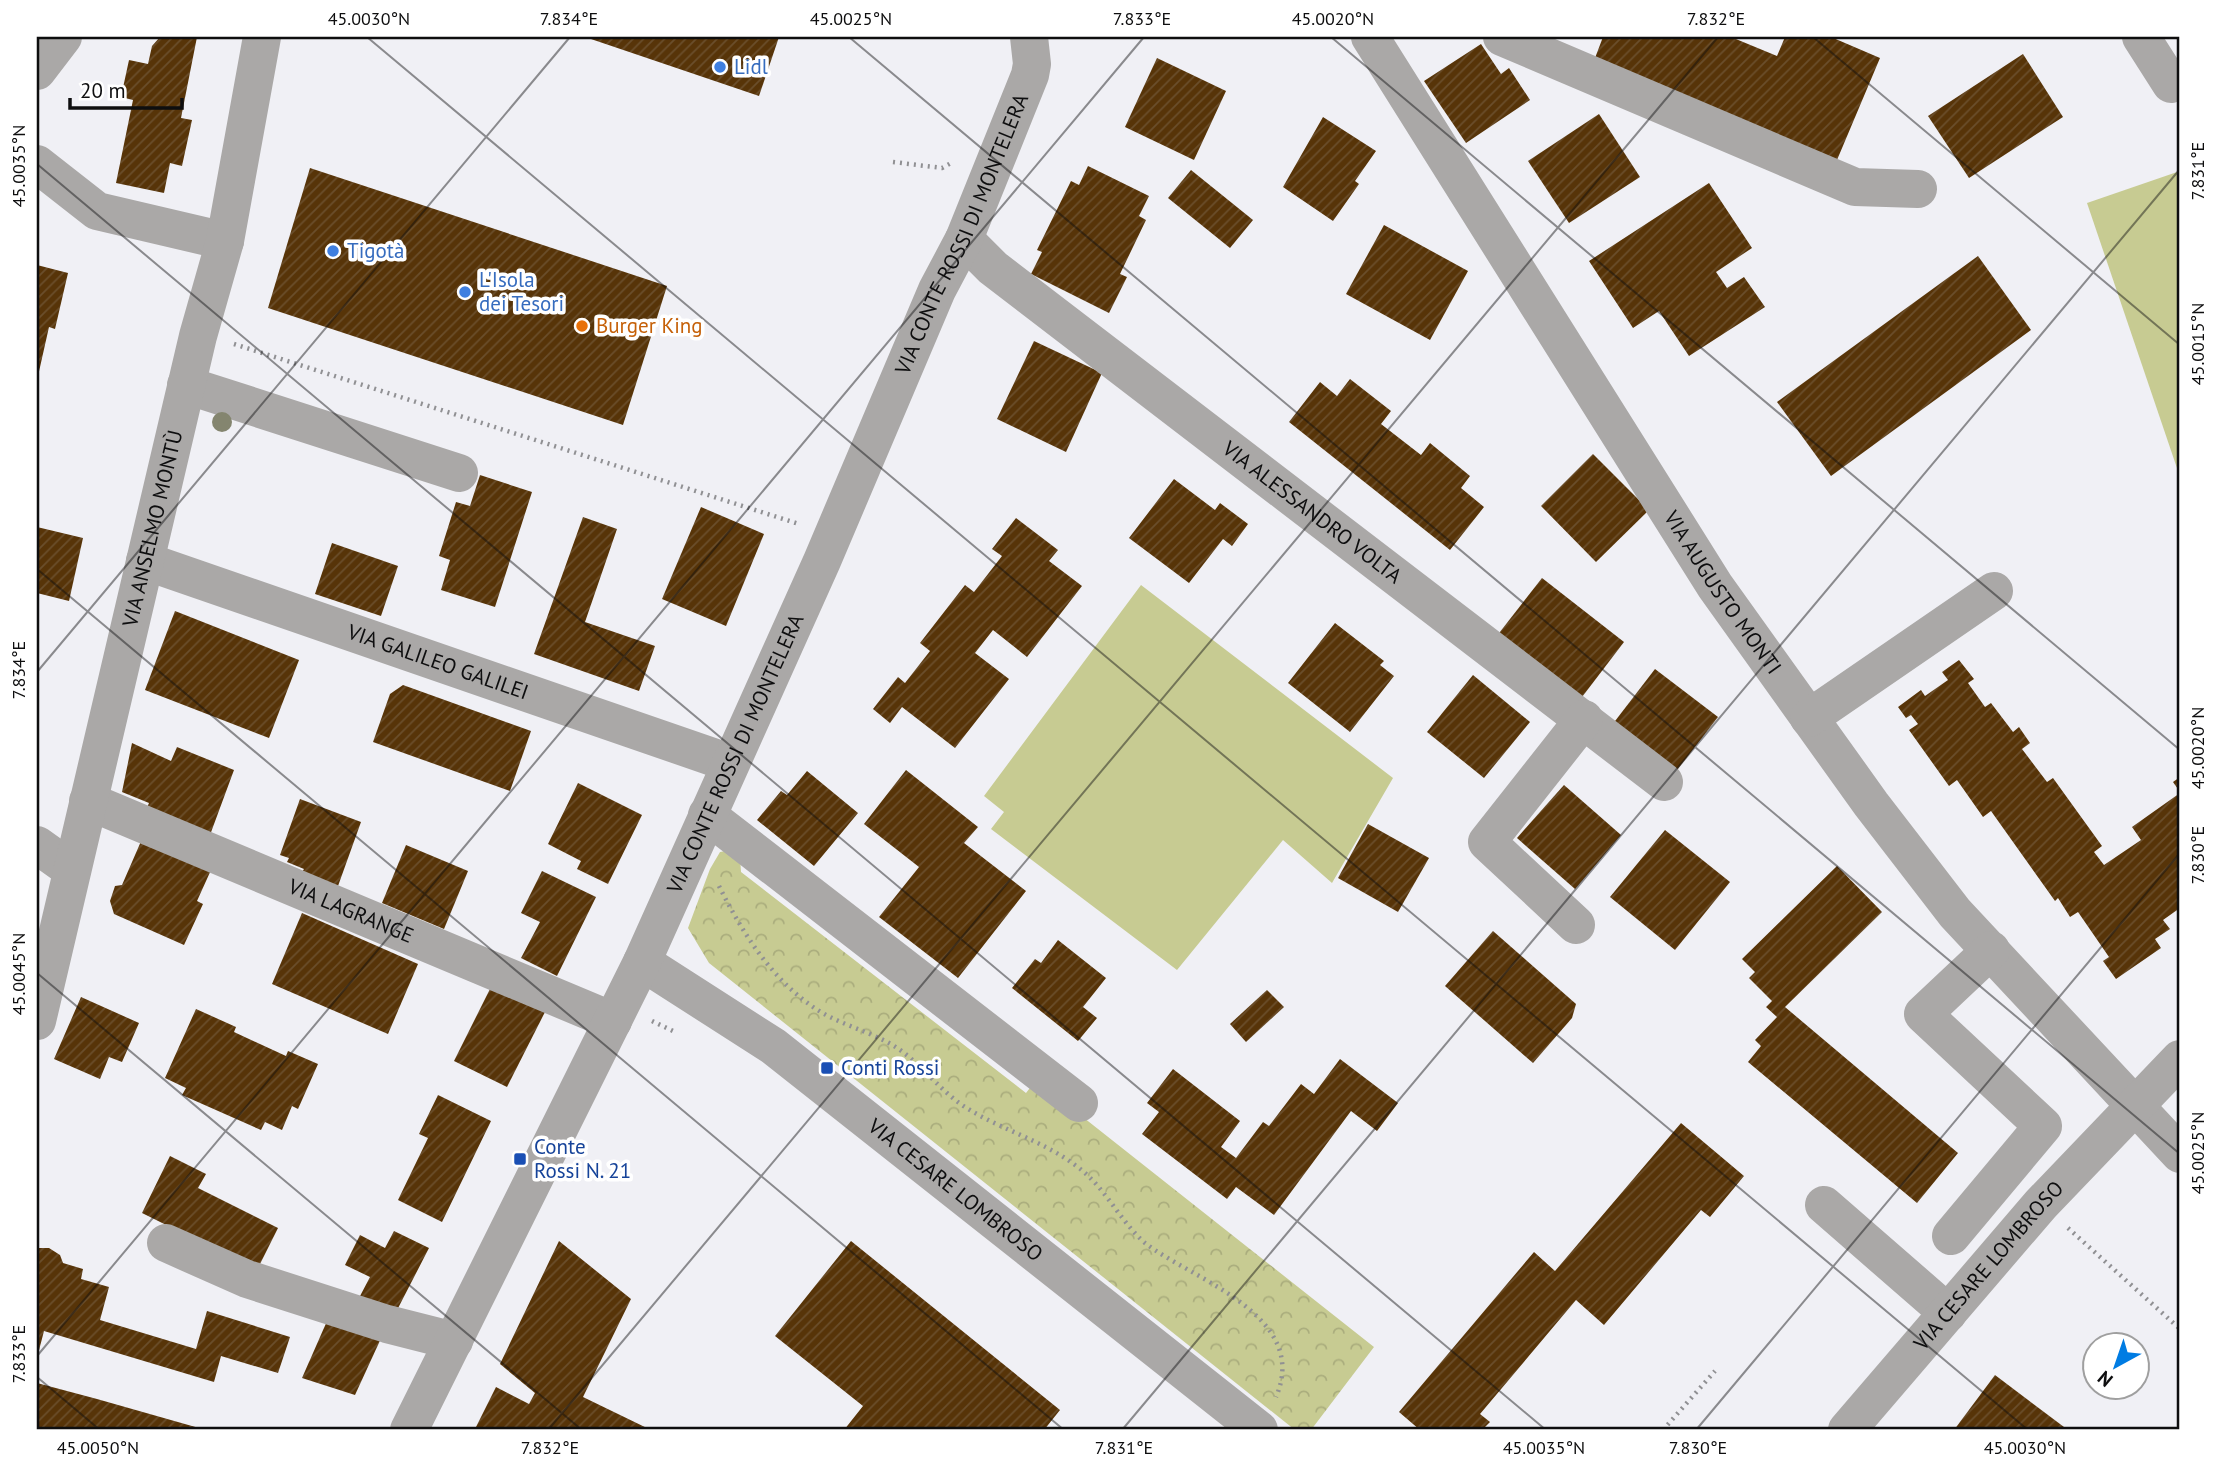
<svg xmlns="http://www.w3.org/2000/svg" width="2217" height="1467" viewBox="0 0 2217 1467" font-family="'PT Sans',sans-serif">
<defs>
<pattern id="park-crowns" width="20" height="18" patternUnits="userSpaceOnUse" patternTransform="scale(1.75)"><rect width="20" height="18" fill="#c7cb92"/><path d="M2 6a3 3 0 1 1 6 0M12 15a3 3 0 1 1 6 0" fill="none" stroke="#aaad7d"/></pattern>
<pattern id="building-hatch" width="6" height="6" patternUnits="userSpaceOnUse" patternTransform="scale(1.75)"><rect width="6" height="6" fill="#573408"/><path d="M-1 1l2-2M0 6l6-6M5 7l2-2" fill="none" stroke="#6a4e2b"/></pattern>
</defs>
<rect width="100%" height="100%" fill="#f0f0f5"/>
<g fill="#c7cb92">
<path d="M2180 171V477L2087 203Z"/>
<path d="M1141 585 1393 778 1332 883 1283 840 1177 970 991 829 1004 812 984 796Z"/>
</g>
<path fill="url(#park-crowns)" d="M731 850 740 857 741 872 1026 1093 1036 1080 1374 1347 1311 1430H1295L709 963 688 928 710 869 720 852Z"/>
<g fill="url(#building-hatch)">
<path d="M160 37H197L181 118 192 120 182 166 170 163 164 193 116 183 133 100 121 97 129 60 148 64 152 46Z"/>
<path d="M585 37H779L759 96Z"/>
<path d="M1603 37H1731L1777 56 1785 37H1831L1880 58 1837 160 1595 58Z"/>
<path d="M1481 44 1501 74 1509 68 1530 100 1466 143 1424 81Z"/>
<path d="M2023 54 2063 117 1969 178 1928 116Z"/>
<path d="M1157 58 1226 91 1194 160 1125 127Z"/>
<path d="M1599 114 1640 177 1569 223 1528 161Z"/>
<path d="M1323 117 1376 151 1355 181 1359 184 1333 221 1283 187Z"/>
<path d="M1088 166 1149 196 1139 216 1146 220 1120 274 1127 277 1109 313 1031 274 1042 252 1037 250 1071 181 1079 185Z"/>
<path d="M310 168 667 286 623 425 268 308Z"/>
<path d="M1191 170 1253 220 1230 248 1168 198Z"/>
<path d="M1709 183 1752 248 1716 272 1727 288 1744 277 1765 307 1689 356 1659 311 1633 328 1589 261Z"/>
<path d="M1384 225 1468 271 1430 340 1346 294Z"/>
<path d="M1978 256 2031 330 1831 476 1777 402Z"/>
<path d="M37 265 68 273 55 329 49 327 38 376Z"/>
<path d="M1034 341 1102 373 1066 452 997 419Z"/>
<path d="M1350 379 1391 411 1381 424 1421 455 1430 443 1470 476 1461 488 1484 507 1450 550 1289 422 1320 382 1337 396Z"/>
<path d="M1593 454 1649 510 1596 562 1541 506Z"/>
<path d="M480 475 532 492 495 607 441 590 450 560 439 556 456 502 470 506Z"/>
<path d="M1174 479 1215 510 1220 503 1248 524 1232 546 1223 539 1189 583 1129 538Z"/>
<path d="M701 507 764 534 726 626 662 599Z"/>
<path d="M583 517 617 529 585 622 655 646 639 691 534 654Z"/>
<path d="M1016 518 1058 550 1049 561 1082 586 1027 657 993 630 975 653 1009 679 955 748 902 707 890 723 873 709 898 677 905 683 930 651 920 643 965 585 974 592 1002 556 992 549Z"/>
<path d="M37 527 83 538 69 601 37 593Z"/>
<path d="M332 543 398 566 381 616 315 594Z"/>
<path d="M1542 578 1624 642 1579 701 1496 637Z"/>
<path d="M175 611 299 660 269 738 145 690Z"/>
<path d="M1335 623 1384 661 1380 665 1394 676 1350 732 1288 683Z"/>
<path d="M1959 660 1974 679 1968 683 1985 707 1991 703 2013 732 2019 727 2030 743 2022 749 2047 782 2053 778 2102 846 2094 852 2104 865 2141 840 2132 827 2180 793V908L2163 920 2170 929 2155 939 2161 948 2116 979 2103 961 2109 957 2078 912 2070 917 2058 898 2055 901 1991 811 1983 817 1957 780 1949 786 1909 730 1918 724 1911 715 1906 718 1898 707 1921 690 1925 696 1948 680 1942 672Z"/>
<path d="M1655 669 1718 717 1674 774 1612 725Z"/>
<path d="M1473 675 1530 722 1484 778 1427 732Z"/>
<path d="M403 685 531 731 510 791 373 742 390 694Z"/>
<path d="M132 743 171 761 177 747 234 770 210 835 146 810 149 803 122 792Z"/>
<path d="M906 770 978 827 964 843 1026 891 958 978 879 917 919 867 864 824Z"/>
<path d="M807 771 858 813 814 866 757 820 781 791 787 795Z"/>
<path d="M2180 777V792L2173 782Z"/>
<path d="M578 783 642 815 608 884 577 869 581 861 548 844Z"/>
<path d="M1564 785 1621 835 1575 889 1517 838Z"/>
<path d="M300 799 361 822 338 886 302 872 304 869 287 862 289 858 280 855Z"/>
<path d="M1368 824 1429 858 1398 912 1338 878Z"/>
<path d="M1665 830 1730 882 1675 950 1610 897Z"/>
<path d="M142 839 211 870 197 901 203 904 184 945 114 914 110 901 115 886 122 885Z"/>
<path d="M406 845 468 871 444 929 382 903Z"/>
<path d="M1837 866 1882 912 1785 1007 1958 1153 1917 1203 1748 1062 1761 1046 1755 1040 1777 1017 1766 1007 1772 1001 1749 978 1755 972 1742 959Z"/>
<path d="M542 871 596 897 557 976 521 958 540 922 521 913Z"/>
<path d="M302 913 418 964 388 1034 272 984Z"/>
<path d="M1493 931 1576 1004 1572 1018 1533 1063 1445 986Z"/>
<path d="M1058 940 1106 978 1083 1007 1097 1018 1078 1041 1012 988 1035 959 1041 963Z"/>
<path d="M493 983 546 1010 507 1087 454 1061Z"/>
<path d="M1267 990 1284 1007 1246 1042 1230 1024Z"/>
<path d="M81 997 139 1023 122 1062 109 1057 100 1079 54 1059Z"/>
<path d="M196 1009 236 1027 234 1032 286 1056 288 1051 318 1064 298 1109 292 1106 282 1130 265 1122 261 1130 182 1095 186 1088 165 1078Z"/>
<path d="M1340 1059 1398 1103 1377 1131 1351 1111 1274 1215 1236 1187 1227 1199 1142 1134 1159 1112 1147 1103 1173 1069 1240 1121 1221 1147 1236 1158 1263 1122 1269 1126 1301 1084 1314 1094Z"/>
<path d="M438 1095 491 1121 442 1222 398 1200 428 1138 419 1134Z"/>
<path d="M1681 1123 1744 1176 1710 1217 1701 1210 1604 1325 1576 1300 1480 1414 1490 1422 1482 1430H1420L1399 1412 1534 1252 1555 1271Z"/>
<path d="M170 1156 206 1174 198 1188 278 1228 257 1270 142 1213Z"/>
<path d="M394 1231 429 1248 394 1316 359 1298 370 1277 345 1265 360 1235 385 1248Z"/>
<path d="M559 1241 631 1299 583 1397 651 1430 475 1429 496 1387 529 1404 535 1393 500 1364Z"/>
<path d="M851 1241 1060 1410 1044 1430H844L863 1406 775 1336Z"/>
<path d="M37 1248H49L60 1255 63 1263 83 1269 81 1279 109 1287 100 1320 196 1349 207 1311 290 1337 278 1373 221 1356 214 1382 44 1331 37 1358Z"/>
<path d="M331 1312 383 1334 355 1395 302 1378Z"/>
<path d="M1995 1375 2068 1430H1954Z"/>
<path d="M37 1383 97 1399 206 1430H37Z"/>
</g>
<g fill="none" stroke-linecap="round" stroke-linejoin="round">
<g stroke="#909093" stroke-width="4.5" stroke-dasharray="2 5" stroke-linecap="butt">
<path d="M893 162 942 168 953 162"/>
<path d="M234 344 799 524"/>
<path d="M719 886C742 932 770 977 813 1007 836 1023 865 1030 889 1043 918 1059 936 1087 962 1105 998 1129 1040 1139 1075 1165 1105 1186 1118 1219 1145 1243 1193 1280 1311 1315 1276 1397"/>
<path d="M652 1021 673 1031"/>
<path d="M2068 1228 2180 1329"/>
<path d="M1663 1430 1715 1371"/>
</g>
<g stroke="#aaa8a7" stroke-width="38">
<path id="s1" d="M1370 37 1715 586 1871 804 1955 913 2180 1154"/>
<path d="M1502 37 1855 187 1918 189"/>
<path d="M2141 37 2171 84"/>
<path d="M37 71 63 37"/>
<path d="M37 164 97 211 225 241"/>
<path id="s2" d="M964 239 993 268 1664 782"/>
<path d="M186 385 459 473"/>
<path id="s3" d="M145 561 730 763"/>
<path d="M1809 718 1994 591"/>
<path id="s4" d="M88 801 613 1021"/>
<path d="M707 815 1079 1103"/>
<path d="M37 845 72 870"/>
<path d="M1576 925 1487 842 1584 719"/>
<path id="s5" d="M642 962 773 1046 1259 1430"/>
<path id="s6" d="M37 1021 198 336 225 241 262 37"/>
<path d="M1824 1205 1948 1313"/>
<path d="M1951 1236 2043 1126 1923 1014 1991 950"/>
<path d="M166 1243 247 1279 387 1324 454 1341"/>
<path id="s7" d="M409 1430 642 962 822 561 937 290 964 239 1030 75 1032 64 1029 37"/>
<path id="s8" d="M1847 1430 2041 1204 2180 1059"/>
</g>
</g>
<circle fill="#84856f" cx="222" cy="422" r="10"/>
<path fill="none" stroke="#0e0e0f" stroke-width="2" stroke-opacity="0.45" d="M367 37 2028 1430M849 37 2180 1154M1331 37 2180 750M1813 37 2180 345M37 164 1546 1430M37 569 1064 1430M37 672 570 37M37 973 582 1430M37 1356 1144 37M37 1377 100 1430M548 1430 1718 37M1122 1430 2180 169M1696 1430 2180 853"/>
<g fill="#3f7fe0" stroke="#fff" stroke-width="2.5">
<circle cx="720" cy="67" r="7"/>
<circle cx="333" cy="251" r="7"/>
<circle cx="465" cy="292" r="7"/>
</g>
<circle fill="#e8710a" stroke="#fff" stroke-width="2.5" cx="582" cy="326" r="7"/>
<g fill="#1a4fb4" stroke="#fff" stroke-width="2.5">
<rect x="820" y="1061" width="14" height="14" rx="3.5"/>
<rect x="513" y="1152" width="14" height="14" rx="3.5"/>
</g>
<g text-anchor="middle" stroke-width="7" stroke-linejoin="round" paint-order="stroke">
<g font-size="21" fill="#366cbe" stroke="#fff" text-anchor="start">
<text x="734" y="74">Lidl</text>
<text x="347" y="258">Tigotà</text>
<text x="479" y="287">L'Isola<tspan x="479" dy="24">dei Tesori</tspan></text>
</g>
<g font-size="21" fill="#0e0e0f" stroke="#fff">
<text dy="7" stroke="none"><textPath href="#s7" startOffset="1318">VIA CONTE ROSSI DI MONTELERA</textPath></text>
<text dy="7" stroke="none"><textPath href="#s2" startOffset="443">VIA ALESSANDRO VOLTA</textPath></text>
<text dy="7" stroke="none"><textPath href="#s6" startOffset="506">VIA ANSELMO MONTÙ</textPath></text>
<text dy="7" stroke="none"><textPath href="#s1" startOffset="658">VIA AUGUSTO MONTI</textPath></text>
<text dy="7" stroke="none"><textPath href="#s3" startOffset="310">VIA GALILEO GALILEI</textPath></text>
<text dy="7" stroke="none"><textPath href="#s7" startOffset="751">VIA CONTE ROSSI DI MONTELERA</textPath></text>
<text dy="7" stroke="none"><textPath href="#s4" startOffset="285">VIA LAGRANGE</textPath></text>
<text dy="7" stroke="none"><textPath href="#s5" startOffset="388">VIA CESARE LOMBROSO</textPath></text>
<text dy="7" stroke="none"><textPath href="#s8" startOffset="217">VIA CESARE LOMBROSO</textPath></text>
</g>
<g font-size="21" fill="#c56008" stroke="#fff" text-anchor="start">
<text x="596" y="333">Burger King</text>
</g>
<g font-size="21" fill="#164399" stroke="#fff" text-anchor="start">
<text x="841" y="1075">Conti Rossi</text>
<text x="534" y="1154">Conte<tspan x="534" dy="24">Rossi N. 21</tspan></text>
</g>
</g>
<rect width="2217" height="1467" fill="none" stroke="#ffffff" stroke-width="77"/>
<g transform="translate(2116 1366) rotate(220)"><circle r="33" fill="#ffffff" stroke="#9f9f9f" stroke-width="2"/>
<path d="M0-5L12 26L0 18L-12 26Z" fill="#007ce3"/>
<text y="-10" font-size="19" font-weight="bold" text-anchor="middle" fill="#0e0e0f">N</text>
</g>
<path d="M70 98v10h112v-10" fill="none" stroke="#0e0e0f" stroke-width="3.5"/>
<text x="80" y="98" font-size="21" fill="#0e0e0f" stroke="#ffffff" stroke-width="5" paint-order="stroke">20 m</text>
<rect x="38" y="38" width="2140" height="1390" fill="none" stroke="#0e0e0f" stroke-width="2.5"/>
<g font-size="18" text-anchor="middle" fill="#0e0e0f">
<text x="369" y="25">45.0030°N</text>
<text x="569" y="25">7.834°E</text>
<text x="851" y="25">45.0025°N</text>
<text x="1142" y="25">7.833°E</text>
<text x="1333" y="25">45.0020°N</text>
<text x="1716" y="25">7.832°E</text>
<text transform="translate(19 166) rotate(-90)" y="6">45.0035°N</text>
<text transform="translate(2198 171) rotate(-90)" y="6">7.831°E</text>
<text transform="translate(2198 344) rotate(-90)" y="6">45.0015°N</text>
<text transform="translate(19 670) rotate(-90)" y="6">7.834°E</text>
<text transform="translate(2198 748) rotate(-90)" y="6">45.0020°N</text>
<text transform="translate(2198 855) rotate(-90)" y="6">7.830°E</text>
<text transform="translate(19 974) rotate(-90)" y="6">45.0045°N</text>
<text transform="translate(2198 1153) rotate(-90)" y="6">45.0025°N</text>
<text transform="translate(19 1354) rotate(-90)" y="6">7.833°E</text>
<text x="98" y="1454">45.0050°N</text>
<text x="550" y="1454">7.832°E</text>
<text x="1124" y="1454">7.831°E</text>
<text x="1544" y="1454">45.0035°N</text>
<text x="1698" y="1454">7.830°E</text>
<text x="2025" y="1454">45.0030°N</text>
</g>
</svg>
